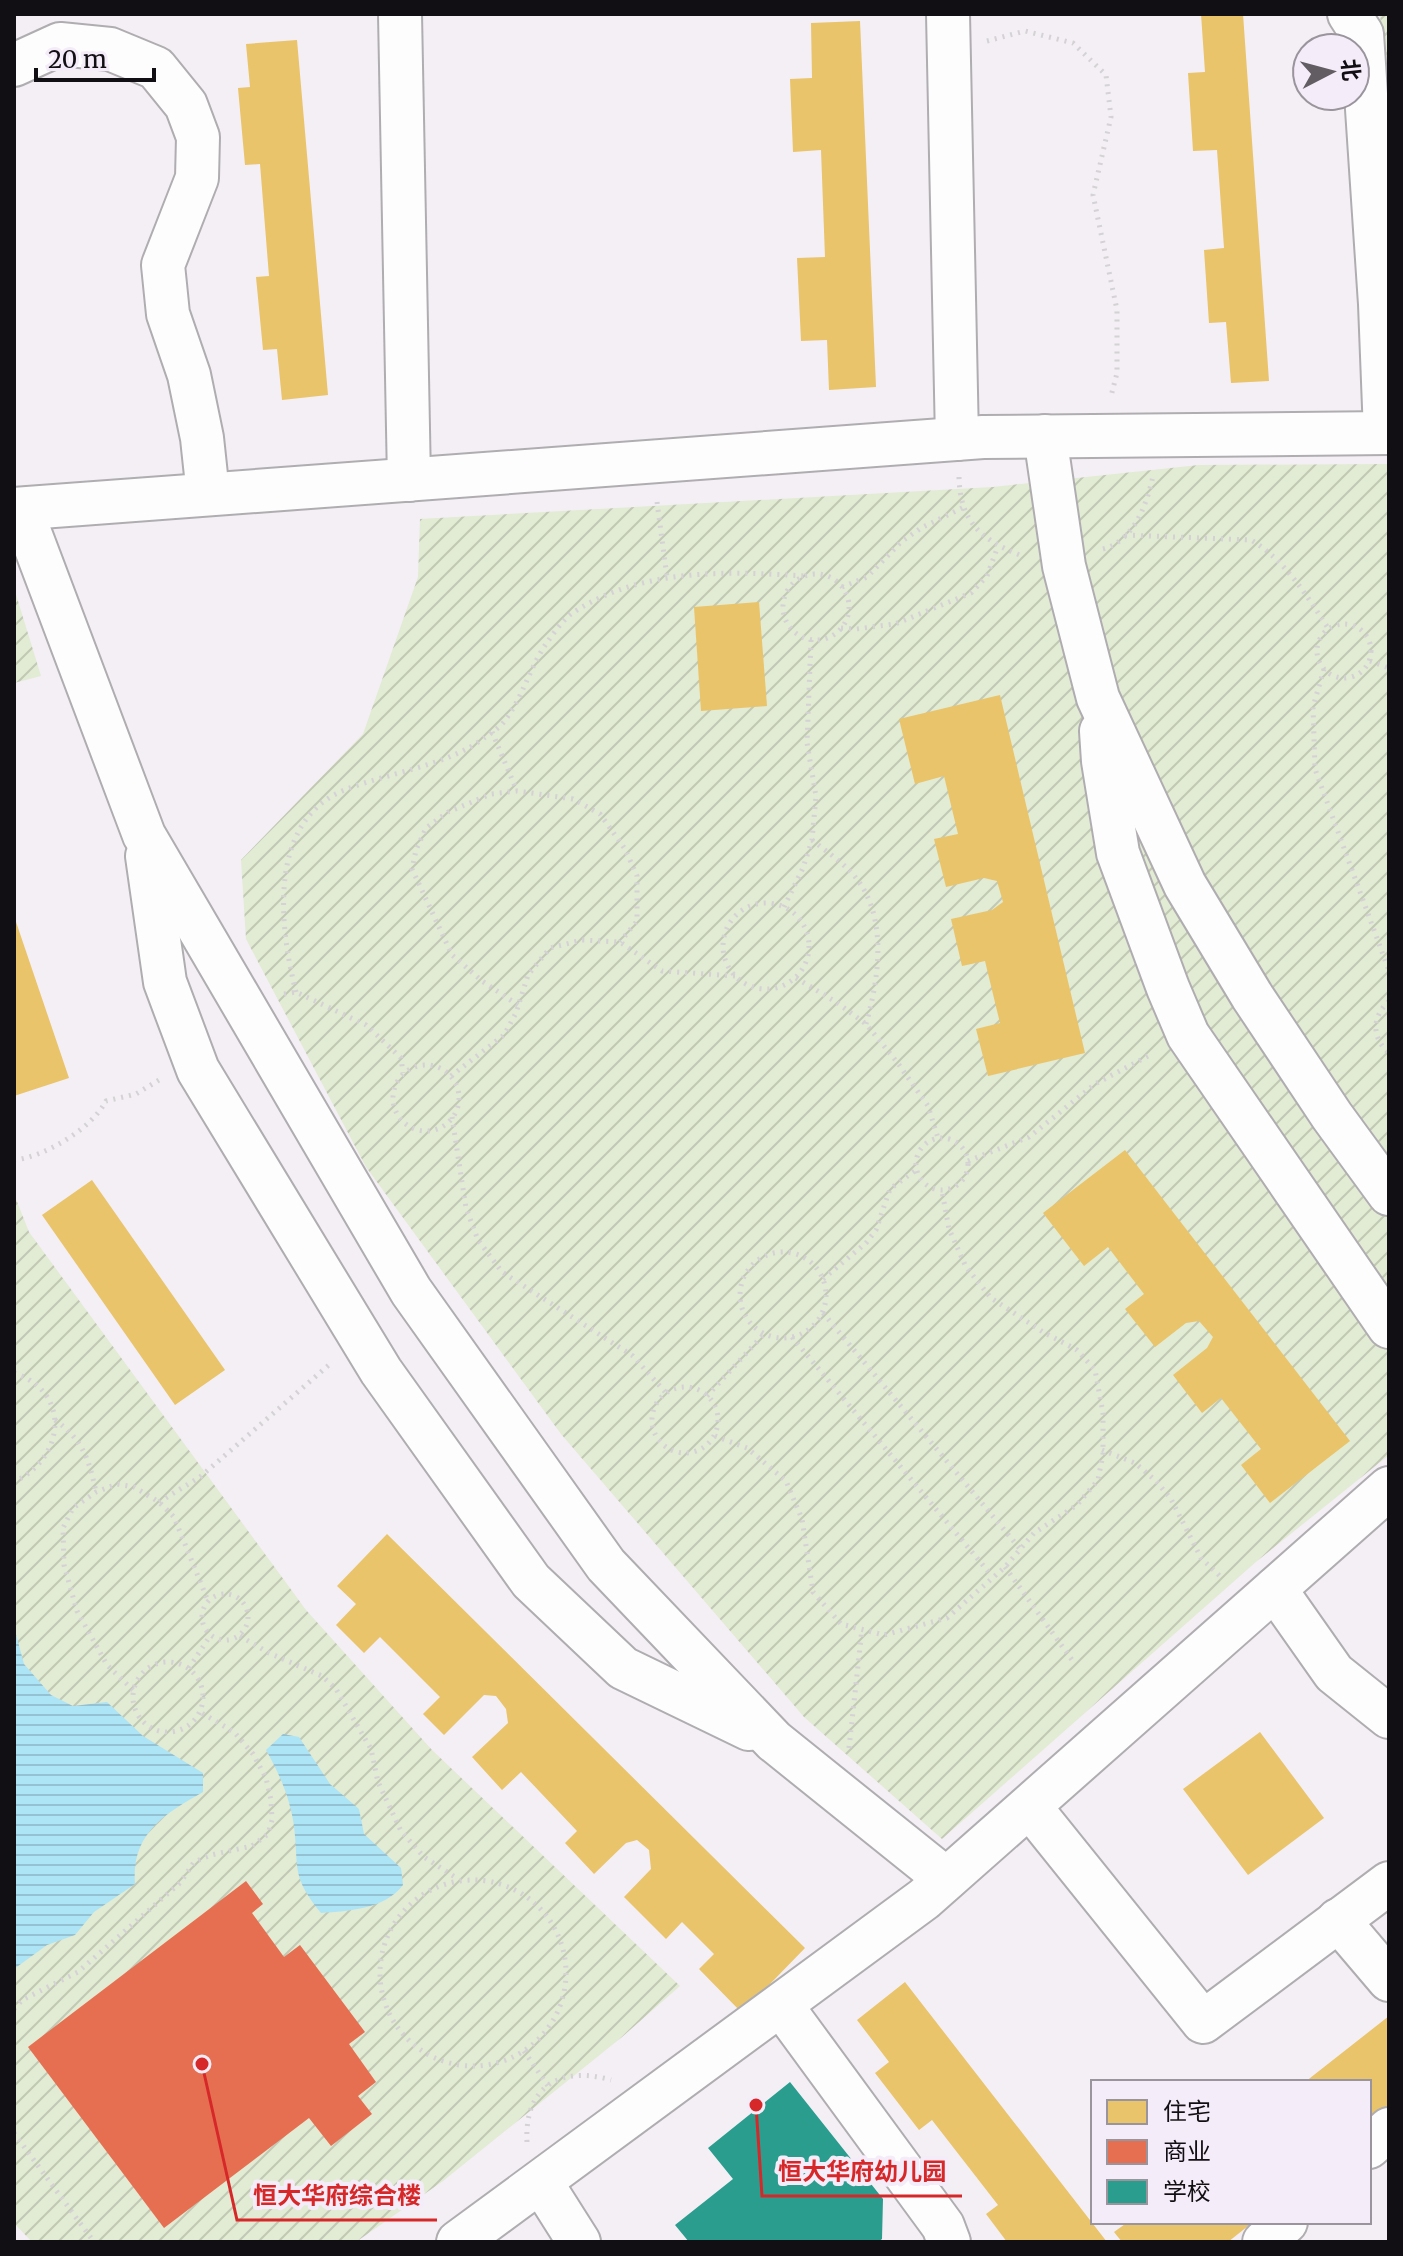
<svg xmlns="http://www.w3.org/2000/svg" width="1403" height="2256" viewBox="0 0 1403 2256" font-family="Merriweather,'Noto Sans SC',serif">
<defs>
<pattern id="garden-furrows" width="10" height="10" patternUnits="userSpaceOnUse" patternTransform="scale(2)"><rect width="10" height="10" fill="#e2ebd3"/><path d="M-1 1l2-2M0 10L10 0M9 11l2-2" fill="none" stroke="#c1c8b4"/></pattern>
<pattern id="water-rules" width="6" height="5" patternUnits="userSpaceOnUse" patternTransform="scale(2)"><rect width="6" height="5" fill="#ade4f6"/><path d="M0 2.5h6" fill="none" stroke="#94c2d2"/></pattern>
</defs>
<rect width="100%" height="100%" fill="#f3eff5"/>
<g fill="url(#garden-furrows)">
<path d="M1380 14H1389V169Z"/>
<path d="M1389 464V1455L1257 1561 942 1839 804 1717 561 1434 366 1167 246 939 241 860 363 734 418 577 420 519 993 487 1199 465Z"/>
<path d="M14 588 41 676 14 683Z"/>
<path d="M14 1194 29 1232 306 1610 432 1750 680 1986 622 2037 443 2181 356 2242H32L14 2223Z"/>
</g>
<g fill="url(#water-rules)">
<path d="M14 1627 24 1664 51 1695 73 1706 107 1702 143 1736 203 1773V1792C164 1814 131 1834 135 1884L94 1912 75 1935 47 1945 14 1969Z"/>
<path d="M283 1734 299 1737 330 1784 359 1809 364 1834 401 1868 403 1885C385 1909 349 1911 321 1913 291 1876 299 1870 294 1826 290 1798 280 1775 266 1750Z"/>
</g>
<g fill="#e9c46a">
<path d="M1201 14H1243L1269 381 1231 383 1226 322 1209 323 1204 250 1224 248 1217 150 1193 151 1188 73 1205 72Z"/>
<path d="M860 21 876 387 829 390 827 340 801 341 797 258 825 257 821 150 793 152 790 79 812 78 811 23Z"/>
<path d="M297 40 328 395 282 400 277 349 263 350 256 277 269 276 260 164 245 165 238 88 250 87 246 44Z"/>
<path d="M759 602 767 706 701 711 694 607Z"/>
<path d="M1000 695 1085 1053 988 1076 976 1029 1000 1023 985 961 962 966 951 919 992 910 1003 902 997 881 984 878 946 887 934 839 958 834 944 776 915 784 899 719Z"/>
<path d="M14 916 69 1078 14 1096Z"/>
<path d="M1125 1150 1350 1441 1270 1503 1241 1465 1261 1449 1221 1398 1202 1413 1173 1375 1207 1348 1213 1337 1199 1321 1186 1323 1155 1347 1125 1309 1144 1294 1108 1247 1084 1266 1043 1213Z"/>
<path d="M92 1180 225 1370 175 1405 42 1215Z"/>
<path d="M387 1534 805 1948 742 2013 699 1969 714 1954 682 1922 666 1939 624 1897 651 1869 649 1850 637 1840 626 1843 594 1874 565 1843 577 1831 521 1772 502 1790 472 1757 508 1723 506 1709 496 1696 484 1695 444 1735 423 1714 440 1697 380 1637 364 1653 336 1625 356 1604 337 1586Z"/>
<path d="M1260 1732 1324 1818 1248 1875 1183 1789Z"/>
<path d="M905 1982 1107 2242H1007L986 2214 998 2205 932 2120 919 2130 875 2073 889 2062 857 2020Z"/>
<path d="M1389 2016V2116L1369 2132V2082H1305Z"/>
<path d="M1128 2222H1253L1228 2242H1122L1114 2232Z"/>
</g>
<path fill="#e76f51" d="M246 1881 263 1904 252 1913 284 1957 300 1945 365 2032 349 2044 376 2082 358 2096 372 2114 331 2146 309 2118 164 2228 28 2047Z"/>
<path fill="#2a9d8f" d="M790 2082 883 2199 882 2239 878 2242H689L675 2225 733 2179 708 2148Z"/>
<g fill="none" stroke-linecap="round" stroke-linejoin="round">
<defs>
<g id="minor">
<path d="M400 14 409 480"/>
<path d="M948 14 957 439"/>
<path d="M1349 14 1362 34 1380 304 1385 433"/>
<path d="M14 65 60 44 110 49 156 68 186 105 198 137 197 178 163 265 168 314 189 375 202 438 208 494"/>
<path d="M1045 436 1064 566 1098 698 1185 885 1252 996 1332 1116 1389 1194"/>
<path d="M14 509 983 437 1389 433"/>
<path d="M21 509 144 835 411 1291 606 1565 774 1741 946 1879"/>
<path d="M1101 731 1103 761 1118 853 1168 988 1188 1035 1389 1327"/>
<path d="M147 856 165 982 198 1070 381 1371 531 1581 623 1668 749 1729"/>
<path d="M1275 1589 1334 1673 1389 1717"/>
<path d="M1030 1807 1203 2022 1389 1883"/>
<path d="M1338 1920 1389 1980"/>
<path d="M781 2005 943 2226 949 2242"/>
<path d="M1369 2147 1389 2129"/>
<path d="M541 2182 579 2242"/>
<path d="M458 2242 924 1899 1389 1488"/>
<path d="M1264 2242 1286 2222"/>
</g>
</defs>
<use href="#minor" stroke="#b0adb1" stroke-width="46"/>
<g stroke="#d4d2d4" stroke-width="5" stroke-dasharray="2 6" stroke-linecap="butt">
<path d="M987 41 1025 31 1073 43 1106 75 1111 117 1093 195 1117 310V373L1111 396"/>
<path d="M959 477C960 523 982 540 1022 556"/>
<path d="M657 502 667 577"/>
<path d="M1125 535 1251 540C1285 560 1307 596 1328 628"/>
<path d="M1103 549C1134 541 1147 504 1153 476"/>
<circle cx="816" cy="607" r="33"/>
<path d="M842 587 867 577 901 542 921 528 964 507"/>
<circle cx="1344" cy="651" r="27"/>
<path d="M841 628 856 629 895 624 971 593 987 576 998 546"/>
<path d="M1370 661 1389 668"/>
<path d="M1324 669 1313 707 1315 769 1389 971"/>
<path d="M492 732 517 791"/>
<path d="M812 840C827 852 844 863 856 878 888 918 879 978 866 1024"/>
<circle cx="766" cy="946" r="43"/>
<path d="M784 907 803 868 812 840 816 796 807 743 811 640"/>
<path d="M796 978 836 1002 866 1024 897 1062 928 1106 938 1138"/>
<path d="M296 992C279 926 267 819 347 789 388 773 449 765 484 738 491 733 501 727 506 719 523 696 530 667 546 644 553 634 564 618 574 612 642 568 726 571 804 576"/>
<path d="M284 994 296 992 366 1025 401 1058 403 1073"/>
<path d="M1389 1001C1372 1017 1371 1037 1389 1053"/>
<path d="M518 1005 482 981 452 955 412 869 416 850 426 828 448 812 491 794 517 791 573 799 600 814 625 849 637 876V921L620 942"/>
<circle cx="426" cy="1098" r="33"/>
<path d="M451 1076 504 1035 516 1013 528 975 550 948 582 940 620 942 662 971 735 976"/>
<path d="M452 1117 466 1208 478 1240 502 1272 633 1356 666 1393"/>
<circle cx="942" cy="1164" r="26"/>
<path d="M14 1160C45 1157 92 1128 106 1101L136 1094 159 1080"/>
<path d="M968 1161 1029 1137 1095 1084 1152 1054"/>
<circle cx="783" cy="1295" r="43"/>
<path d="M823 1279 866 1243 876 1230 890 1189 916 1170"/>
<path d="M823 1313 1021 1550"/>
<path d="M792 1337 992 1576"/>
<path d="M14 1373C72 1392 65 1458 14 1482"/>
<circle cx="685" cy="1420" r="33"/>
<path d="M707 1396 764 1334"/>
<path d="M55 1420C83 1440 89 1459 96 1492"/>
<path d="M715 1436 747 1448 786 1481 802 1519 813 1592 841 1624 884 1635 947 1618 1005 1567 1034 1533 1077 1505 1098 1480 1103 1454V1413L1095 1370 1077 1350 1043 1332 991 1298 966 1267 949 1229 942 1191"/>
<path d="M1102 1450 1135 1463 1156 1481 1171 1499 1201 1558 1223 1579"/>
<path d="M159 1502 200 1477 330 1364"/>
<path d="M1005 1567 1075 1664"/>
<circle cx="225" cy="1617" r="23"/>
<path d="M240 1636 269 1653 322 1676 336 1689 371 1749 378 1782 401 1831 424 1857 458 1879"/>
<circle cx="168" cy="1697" r="35"/>
<path d="M189 1668 210 1636"/>
<path d="M133 1690 107 1665 77 1611 64 1565 63 1528 73 1508 96 1492 117 1484 134 1487 159 1502 174 1517 208 1601"/>
<path d="M849 1748 862 1629"/>
<circle cx="473" cy="1973" r="93"/>
<path d="M14 2009 22 2000 78 1972 181 1882 194 1862 211 1855 252 1846 268 1834 272 1820 271 1800 266 1778 253 1754 234 1732 200 1712"/>
<path d="M524 2051 548 2086"/>
<path d="M14 2133 94 2242"/>
<path d="M527 2142C524 2087 560 2065 611 2080"/>
</g>
<use href="#minor" stroke="#fdfdfe" stroke-width="42"/>
</g>
<path fill="none" stroke="#d62828" stroke-width="3" d="M756 2105L762 2196H962M202 2064L237 2220H437"/>
<g fill="#d62828" stroke="#f4ecf8" stroke-width="3">
<circle cx="756" cy="2105" r="8"/>
<circle cx="202" cy="2064" r="8"/>
</g>
<g font-size="24" text-anchor="middle" font-weight="bold" fill="#d62828" stroke="#f4ecf8" stroke-width="8" stroke-linejoin="round" paint-order="stroke">
<text x="862" y="2180">恒大华府幼儿园</text>
<text x="337" y="2204">恒大华府综合楼</text>
</g>
<rect width="1403" height="2256" fill="none" stroke="#120f14" stroke-width="32"/>
<rect x="1091" y="2080" width="280" height="144" fill="#f4ecf8" stroke="#9a949d" stroke-width="2"/>
<rect x="1107" y="2100" width="40" height="24" fill="#e9c46a" stroke="#9a949d" stroke-width="2"/>
<text x="1163" y="2120" font-size="24" fill="#120f14">住宅</text>
<rect x="1107" y="2140" width="40" height="24" fill="#e76f51" stroke="#9a949d" stroke-width="2"/>
<text x="1163" y="2160" font-size="24" fill="#120f14">商业</text>
<rect x="1107" y="2180" width="40" height="24" fill="#2a9d8f" stroke="#9a949d" stroke-width="2"/>
<text x="1163" y="2200" font-size="24" fill="#120f14">学校</text>
<g transform="translate(1331 72) rotate(84)"><circle r="38" fill="#f4ecf8" stroke="#9a949d" stroke-width="2"/>
<path d="M0-6L14 30L0 20L-14 30Z" fill="#615d63"/>
<text y="-12" font-size="22" font-weight="bold" text-anchor="middle" fill="#120f14">北</text>
</g>
<path d="M36 68v12h118v-12" fill="none" stroke="#120f14" stroke-width="4"/>
<text x="48" y="68" font-size="24" fill="#120f14" stroke="#f4ecf8" stroke-width="6" paint-order="stroke">20 m</text>
</svg>
